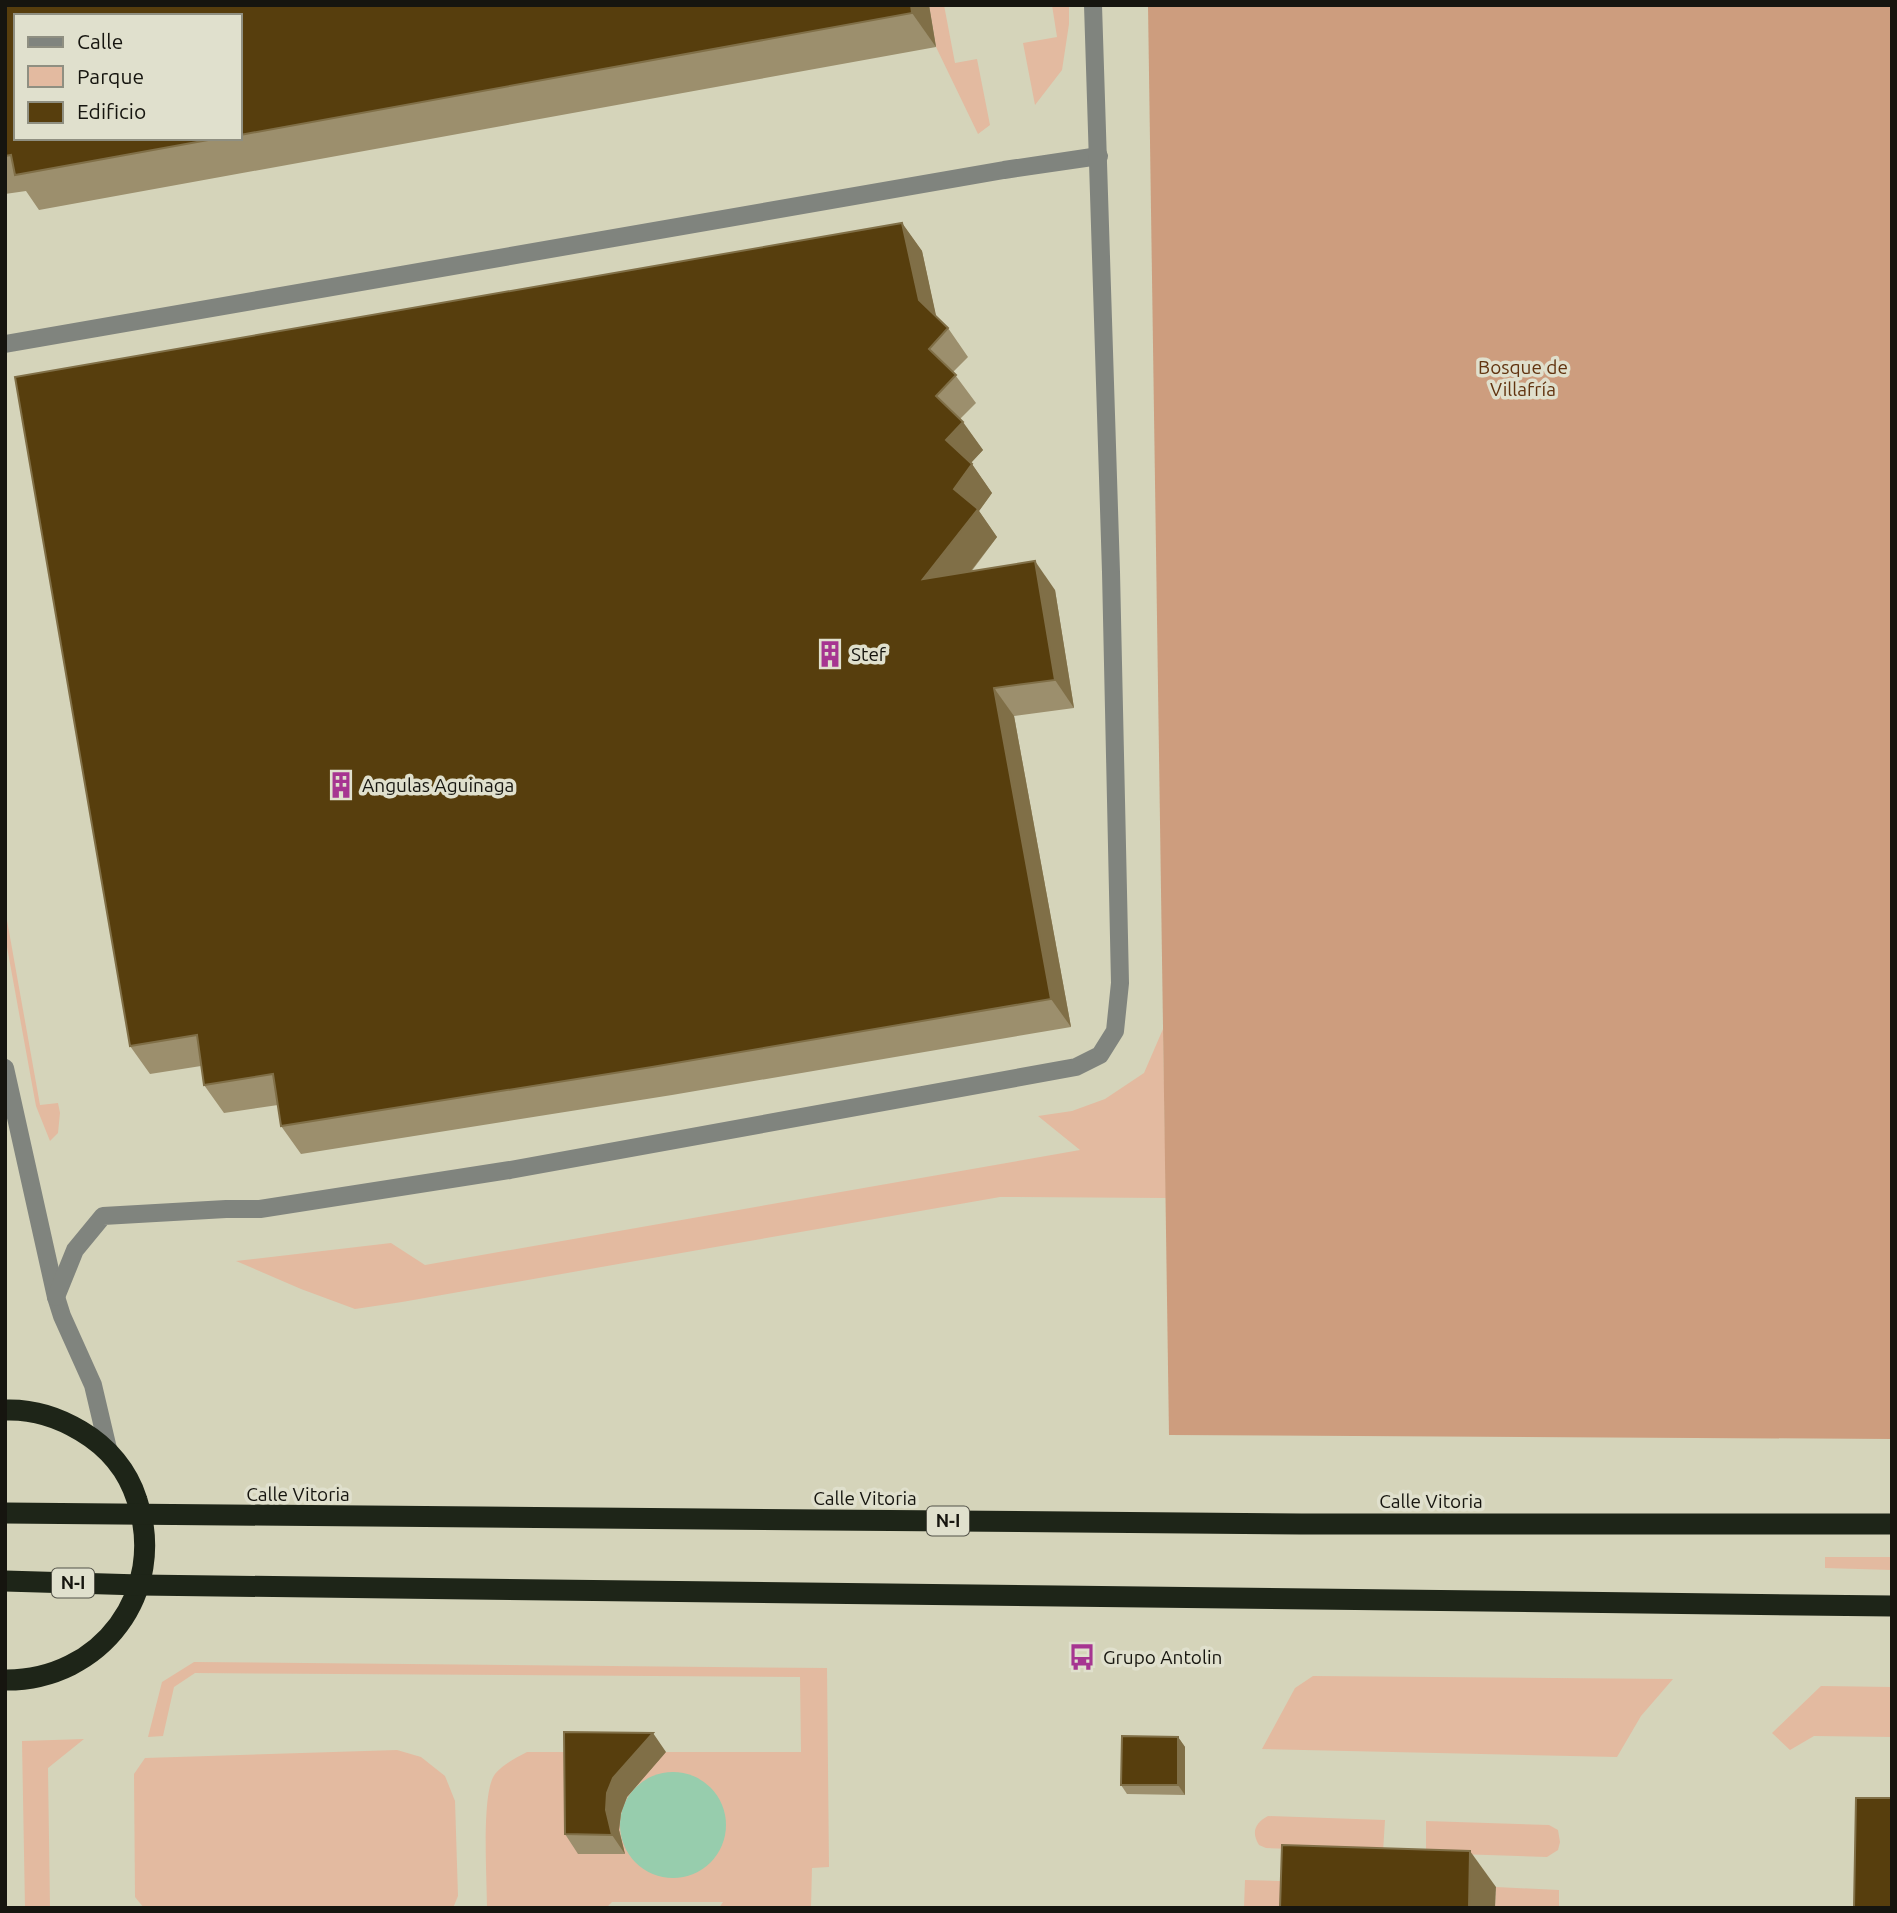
<svg xmlns="http://www.w3.org/2000/svg" width="1897" height="1913" viewBox="0 0 1897 1913" font-family="Ubuntu,sans-serif">
<rect width="100%" height="100%" fill="#e0e0cd"/>
<path fill="#d5d4ba" fill-rule="evenodd" d="M5 5H1892V1908H5ZM16 16H240V138H16Z"/>
<g fill="#e3baa0">
<path d="M929 5H944L955 63 977 59 990 125 978 134 936 47Z"/>
<path d="M1052 5H1069V24L1062 70 1035 105 1023 43 1057 37Z"/>
<path d="M5 909 40 1105 58 1103 60 1113 58 1133 50 1141 36 1106 5 936Z"/>
<path d="M1163 1029 1166 1198 1000 1197 402 1302 355 1309 301 1289 236 1261 391 1243 425 1265 1080 1150 1038 1116 1072 1111 1105 1099 1144 1073Z"/>
<path d="M1825 1557H1892V1570L1825 1568Z"/>
<path d="M194 1662 827 1668 829 1867 812 1868 811 1908H719L723 1902H612L606 1908H487V1906C487 1879 481 1792 495 1774 503 1764 516 1758 527 1752H801L800 1677 195 1673 174 1687 163 1736 148 1737 162 1682Z"/>
<path d="M1313 1676 1673 1679 1641 1716 1617 1757 1262 1749 1295 1688Z"/>
<path d="M1821 1686 1892 1687V1737L1814 1736 1790 1750 1772 1733Z"/>
<path d="M84 1739 48 1768 50 1908H25L22 1741Z"/>
<path d="M397 1750 421 1757 445 1776 455 1801 458 1896 453 1908H144L135 1897 134 1774 145 1758Z"/>
<path d="M1268 1816 1385 1820 1383 1852 1266 1848 1259 1845C1251 1832 1255 1823 1268 1816Z"/>
<path d="M1426 1821 1549 1825 1558 1830 1560 1842 1558 1850 1547 1857 1426 1853Z"/>
<path d="M1245 1880 1308 1882 1307 1908H1244Z"/>
<path d="M1496 1887 1559 1890V1908H1495Z"/>
</g>
<path fill="#cd9d7e" d="M1148 5H1892V1439L1169 1435Z"/>
<circle fill="#97cdad" cx="673" cy="1825" r="53"/>
<g fill="none" stroke-linecap="round" stroke-linejoin="round">
<g stroke="#80847e" stroke-width="18">
<path d="M5 344 1004 170 1099 156"/>
<path d="M5 1068 56 1297 62 1316 93 1385 109 1453"/>
<path d="M56 1297 75 1250 103 1216 226 1209H260L510 1170 1076 1067 1100 1055 1115 1031 1120 983 1111 572 1093 5"/>
</g>
<g stroke="#1e2518" stroke-width="21">
<path d="M5 1410C32 1409 58 1417 81 1431 108 1447 128 1471 137 1500 168 1592 101 1681 5 1680"/>
<path d="M5 1513 1301 1524H1892"/>
<path d="M5 1581 140 1585 1892 1606"/>
</g>
</g>
<g fill="#9c8f6d" fill-rule="evenodd">
<path d="M5 5H929L936 47 39 210 26 191 5 194ZM240 16V138H16Z"/>
<path d="M902 223 922 251 936 317 948 328 968 357 953 372 976 403 960 419 983 450 971 463 992 493 979 511 997 537 971 572 1055 590 1074 708 1014 716 1071 1027 672 1095 301 1154 281 1126 278 1105 224 1113 204 1085 201 1066 150 1074 130 1046Z"/>
<path d="M1178 1737 1185 1747V1795L1127 1794 1121 1785Z"/>
<path d="M666 1752 627 1797 621 1813 619 1830 625 1854H578L565 1834Z"/>
</g>
<g fill="#806f47">
<path d="M911 5H929L936 47 912 13Z"/>
<path d="M902 223 922 251 939 329 919 300Z"/>
<path d="M963 422 983 450 966 468 946 440Z"/>
<path d="M972 464 992 493 979 511 997 537 943 607 923 579 954 489Z"/>
<path d="M1035 561 1055 590 1074 708 1055 680Z"/>
<path d="M994 688 1014 716 1071 1027 1051 999Z"/>
<path d="M653 1733 666 1752 627 1797 621 1813 619 1830 625 1854 612 1835 606 1810 607 1793 613 1778Z"/>
<path d="M1178 1737 1185 1747V1795L1178 1785Z"/>
<path d="M1470 1851 1496 1887 1495 1908H1469Z"/>
</g>
<g fill="#573e0d" stroke="#806f47" stroke-width="2">
<path d="M5 5H911L912 13 240 135V16H16V138H219L15 175 11 155 5 156Z"/>
<path d="M902 223 919 300 948 328 929 349 956 375 936 396 963 422 946 440 972 464 954 489 978 509 923 579 1035 561 1055 680 994 688 1051 999 652 1067 281 1126 273 1074 204 1085 197 1035 130 1046 15 377Z"/>
<path d="M564 1732 653 1733 613 1778 607 1793 606 1810 612 1835 565 1834Z"/>
<path d="M1122 1736 1178 1737V1785H1121Z"/>
<path d="M1856 1798H1892V1908H1854Z"/>
<path d="M1282 1845 1470 1851 1469 1908H1280Z"/>
</g>
<defs>
<symbol id="building-bare" viewBox="-9 -9 18 18"><path d="M-4-6H4V6H1V3H-1V6H-4ZM-2.5-4.3h1.7v1.8h-1.7ZM.8-4.3h1.7v1.8H.8ZM-2.5-1h1.7V.8h-1.7ZM.8-1h1.7V.8H.8Z" fill="#a63591" stroke="#e0e0cd" stroke-width="2.5" paint-order="stroke"/></symbol>
<symbol id="bus-bare" viewBox="-9 -9 18 18"><path d="M-5-6H5V4H4V6H2V4H-2V6H-4V4H-5ZM-3.5-4V0h7V-4ZM-3.5 1.2v1.5H-2V1.2ZM2 1.2v1.5H3.5V1.2Z" fill="#a63591" stroke="#e0e0cd" stroke-width="2.5" paint-order="stroke"/></symbol>
</defs>
<g fill-rule="evenodd">
<use href="#building-bare" x="811" y="635" width="38" height="38"/>
<use href="#building-bare" x="322" y="766" width="38" height="38"/>
<use href="#bus-bare" x="1063" y="1638" width="38" height="38"/>
</g>
<g text-anchor="middle" stroke-width="7" stroke-linejoin="round" paint-order="stroke">
<g fill="#e0e0cd" stroke="#535248" stroke-width="2">
<rect x="927" y="1506.5" width="42" height="29" rx="5"/>
<rect x="52" y="1568.5" width="42" height="29" rx="5"/>
</g>
<g font-size="18" font-weight="bold" fill="#16150f">
<text x="948" y="1527">N-I</text>
<text x="73" y="1589">N-I</text>
</g>
<g font-size="19" fill="#61330f" stroke="#e0e0cd">
<text x="1523" y="374">Bosque de<tspan x="1523" dy="22">Villafría</tspan></text>
</g>
<g font-size="19" fill="#16150f" stroke="#e0e0cd" text-anchor="start">
<text x="851" y="661">Stef</text>
<text x="362" y="792">Angulas Aguinaga</text>
<text x="1103" y="1664">Grupo Antolin</text>
</g>
<g font-size="19" fill="#16150f" stroke="#e0e0cd">
<text x="298" y="1501">Calle Vitoria</text>
<text x="865" y="1505">Calle Vitoria</text>
<text x="1431" y="1508">Calle Vitoria</text>
</g>
</g>
<rect width="1897" height="1913" fill="none" stroke="#16150f" stroke-width="14"/>
<rect x="14" y="14" width="228" height="126" fill="#e0e0cd" stroke="#8f8f81" stroke-width="2"/>
<rect x="28" y="37" width="35" height="10" fill="#80847e" stroke="#8f8f81" stroke-width="2"/>
<text x="77" y="49" font-size="21" fill="#16150f">Calle</text>
<rect x="28" y="66" width="35" height="21" fill="#e3baa0" stroke="#8f8f81" stroke-width="2"/>
<text x="77" y="84" font-size="21" fill="#16150f">Parque</text>
<rect x="28" y="102" width="35" height="21" fill="#573e0d" stroke="#8f8f81" stroke-width="2"/>
<text x="77" y="119" font-size="21" fill="#16150f">Edificio</text>
</svg>
